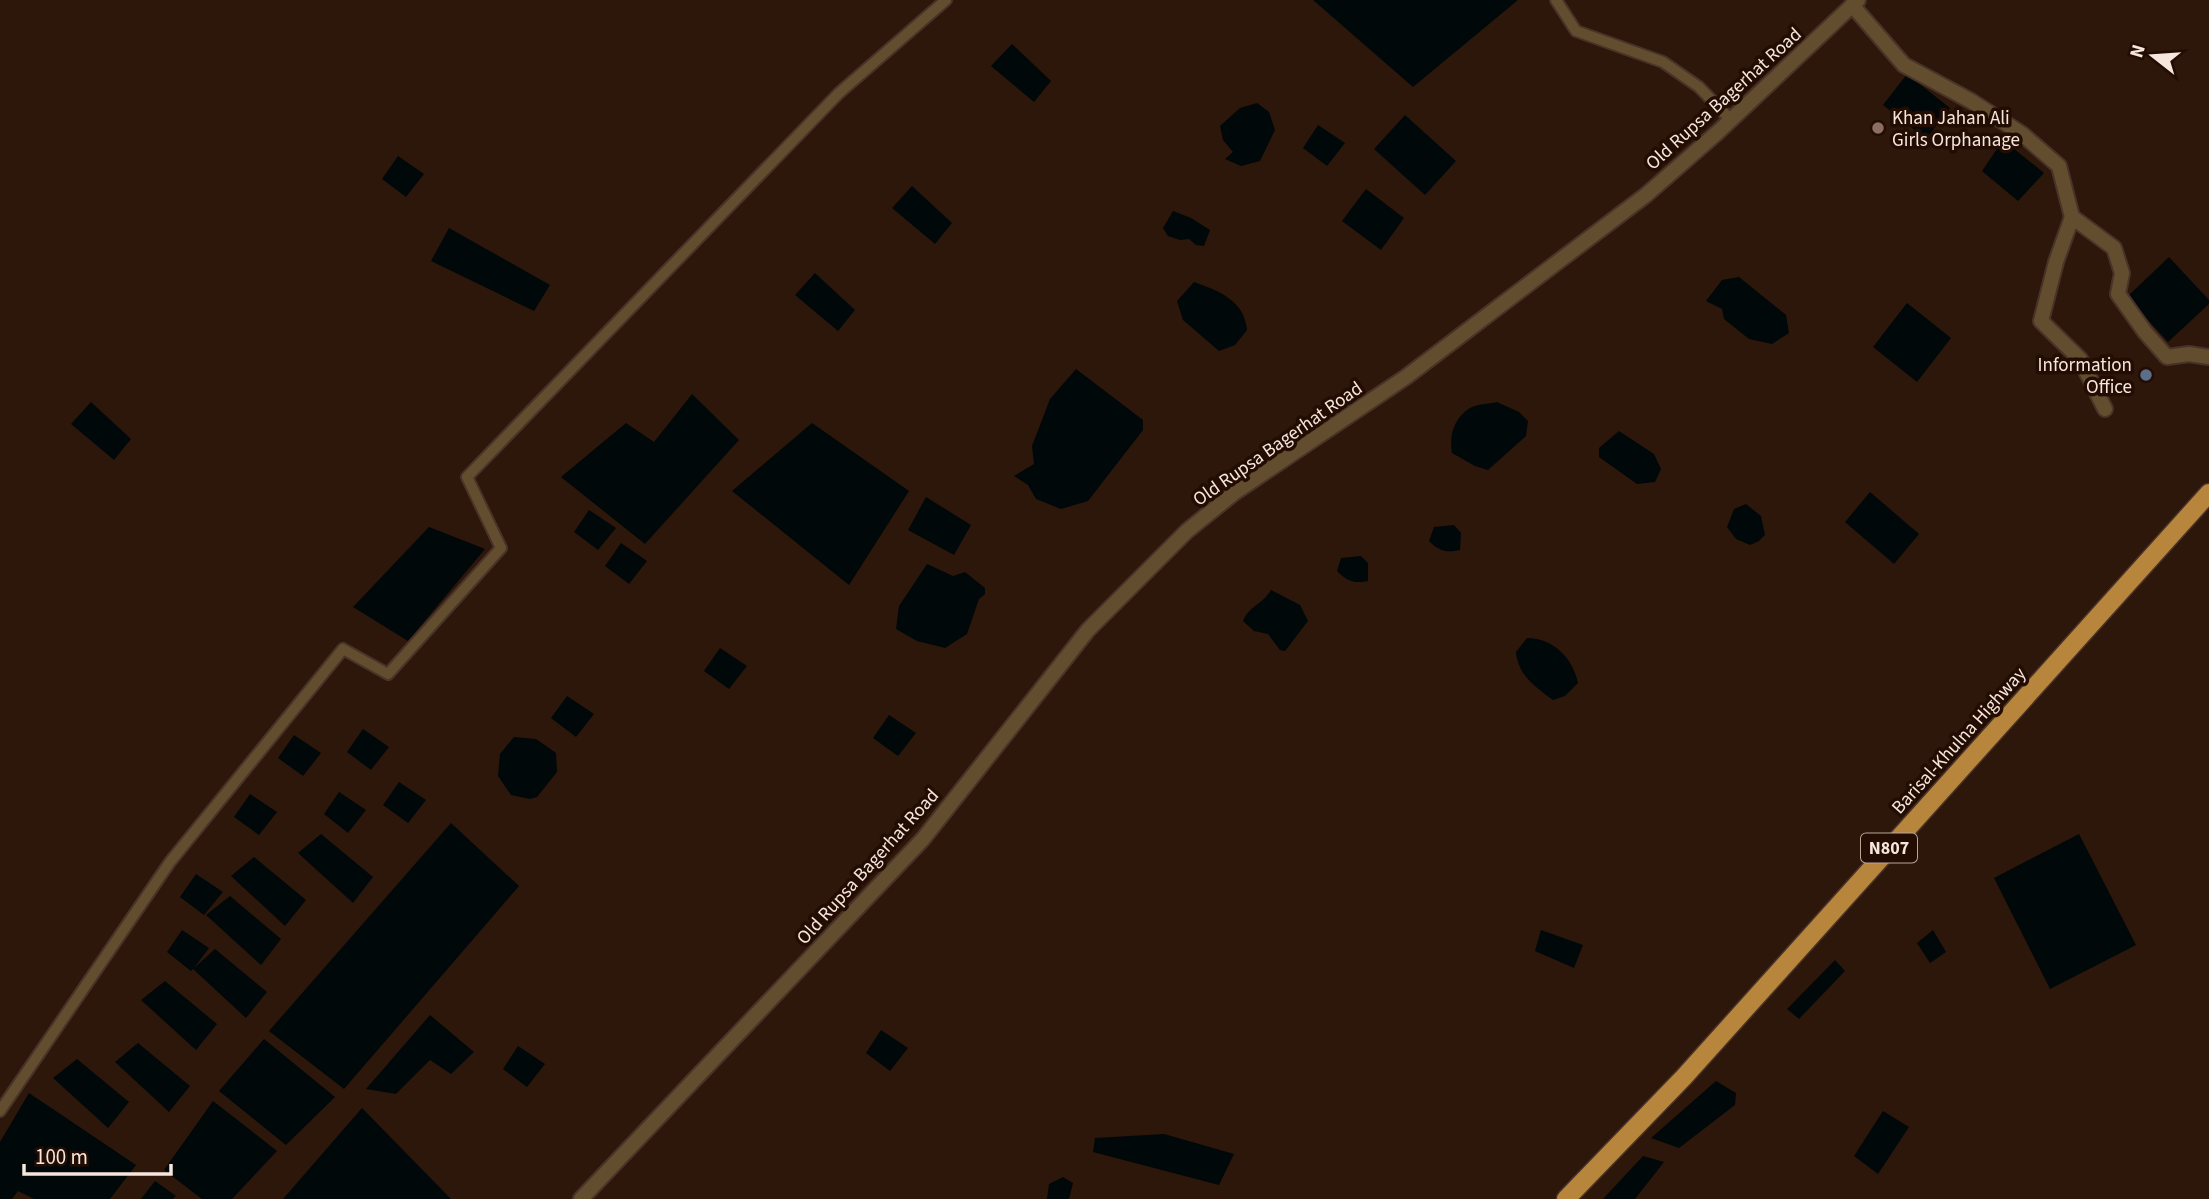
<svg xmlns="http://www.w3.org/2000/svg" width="2209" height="1199" viewBox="0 0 2209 1199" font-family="'Source Sans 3',sans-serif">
<rect width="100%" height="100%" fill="#2d160a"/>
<g fill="#00080a">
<path d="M1313 0H1518L1413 87Z"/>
<path d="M1012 44 1051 81 1034 102 991 66Z"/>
<path d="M1907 74 1950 108 1926 139 1883 105Z"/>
<path d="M1257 103 1269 112 1275 130 1260 161 1241 166 1225 159 1233 152 1223 140 1220 126 1240 108Z"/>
<path d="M1405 115 1456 161 1425 195 1374 149Z"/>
<path d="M1318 125 1345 143 1327 166 1303 148Z"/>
<path d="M2003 140 2044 173 2018 201 1982 171Z"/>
<path d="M398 156 424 174 406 197 382 179Z"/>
<path d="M912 186 952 223 935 244 892 208Z"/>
<path d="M1366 189 1404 218 1381 250 1342 221Z"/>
<path d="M1173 211 1191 218 1210 230 1204 246 1196 245 1189 239 1180 240 1168 236 1163 228Z"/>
<path d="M449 228 550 285 534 311 431 261Z"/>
<path d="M2169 257 2209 300V304L2168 342 2127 297Z"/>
<path d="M815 273 855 310 838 331 795 295Z"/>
<path d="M1739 277 1786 315 1789 333 1772 344 1749 339 1724 319 1722 309 1706 301 1722 280Z"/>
<path d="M1194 282C1219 291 1244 300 1247 330L1235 345 1219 351 1183 320 1177 301Z"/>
<path d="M1907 303 1951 338 1917 382 1873 347Z"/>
<path d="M1076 369 1143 420V430L1088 501 1061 509 1036 499 1028 485 1014 476 1034 464 1032 446 1050 399Z"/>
<path d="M692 394 739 440 645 544 561 477 626 423 654 442Z"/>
<path d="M91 402 131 439 114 460 71 424Z"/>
<path d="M1497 402 1519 412 1528 421 1526 436 1488 470 1475 466 1452 453C1449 435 1454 418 1470 408 1477 404 1489 404 1497 402Z"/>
<path d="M812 423 909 491 849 585 732 491Z"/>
<path d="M1619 431 1654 454 1661 469 1655 482 1637 484 1599 457V448Z"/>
<path d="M1870 492 1919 534 1894 564 1845 522Z"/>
<path d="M926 497 971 525 954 555 908 530Z"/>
<path d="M1746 504 1761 516 1765 535 1759 541 1750 545 1736 539 1727 527 1734 509Z"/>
<path d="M589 510 616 528 598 550 574 532Z"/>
<path d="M1454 525 1461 533 1460 550C1446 553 1439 551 1429 541L1434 527Z"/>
<path d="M429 527 485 549 408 641 353 607Z"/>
<path d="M621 543 647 561 629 584 605 566Z"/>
<path d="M1361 556 1368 563V581C1354 584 1347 581 1337 571L1341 558Z"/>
<path d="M927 564 953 576 965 572 985 588V594L979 599 967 634 945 648 917 641 896 629 899 606Z"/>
<path d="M1271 590 1300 605 1308 621 1285 651 1280 650 1268 634 1254 631 1243 621C1249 606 1262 605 1271 590Z"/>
<path d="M1527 638C1553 638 1573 658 1578 683L1565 696 1553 700C1535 687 1518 675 1516 652Z"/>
<path d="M720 648 747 666 729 689 704 671Z"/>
<path d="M567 696 594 714 576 737 551 718Z"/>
<path d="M889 715 916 733 898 756 873 738Z"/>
<path d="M363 729 389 747 371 770 347 752Z"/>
<path d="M294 735 321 753 303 776 278 758Z"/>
<path d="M514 737 536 739 556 753 557 772 537 797 530 799 511 795 498 776 500 754Z"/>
<path d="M399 782 426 800 408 823 383 805Z"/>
<path d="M339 792 366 810 348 833 324 814Z"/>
<path d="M250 794 277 812 259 835 234 817Z"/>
<path d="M451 823 519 886 344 1089 269 1031Z"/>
<path d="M321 834 373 877 353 903 298 853Z"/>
<path d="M2079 834 2136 945 2050 989 1994 878Z"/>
<path d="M254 857 306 900 285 926 231 876Z"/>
<path d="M196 874 223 892 204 915 180 897Z"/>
<path d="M230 896 281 939 261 965 206 915Z"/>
<path d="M182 930 209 948 194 968 215 949 267 992 246 1018 193 969 191 971 167 952Z"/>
<path d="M1541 930 1583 945 1574 968 1535 951Z"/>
<path d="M1933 930 1946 952 1930 963 1917 943Z"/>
<path d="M1835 960 1845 971 1799 1019 1787 1009Z"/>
<path d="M165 981 217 1024 196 1050 141 1000Z"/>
<path d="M430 1015 474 1052 451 1074 430 1060 396 1094 366 1089Z"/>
<path d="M881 1030 908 1048 890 1071 866 1053Z"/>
<path d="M264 1039 335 1097 286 1145 219 1091Z"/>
<path d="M138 1043 190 1086 169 1112 115 1062Z"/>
<path d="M518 1046 545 1064 527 1087 503 1069Z"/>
<path d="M77 1059 129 1102 108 1128 53 1078Z"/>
<path d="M1716 1081 1736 1093 1735 1105 1679 1148 1651 1138Z"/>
<path d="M29 1093 136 1165 110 1199H34L18 1191 12 1199H0V1142Z"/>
<path d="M213 1101 277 1151 232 1199H202L164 1170Z"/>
<path d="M362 1108 451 1199H283Z"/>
<path d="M1883 1111 1909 1127 1878 1174 1854 1156Z"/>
<path d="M1164 1134 1234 1154 1219 1185 1093 1152 1095 1138Z"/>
<path d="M1643 1156 1664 1162 1635 1199H1603Z"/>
<path d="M1063 1177 1073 1183 1069 1199H1047L1049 1184Z"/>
<path d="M155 1181 176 1196 173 1199H141Z"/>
</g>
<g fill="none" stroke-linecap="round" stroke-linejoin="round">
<defs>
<g id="minor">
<path d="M1556 0 1576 31 1663 62 1699 87 1731 120"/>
<path d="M0 1111 170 862 343 649 388 674 501 548 467 477 839 93 946 0"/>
</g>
<g id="tertiary">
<path d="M1852 5 1904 65 1971 101 2022 134 2059 166 2072 217 2114 248 2122 273 2118 294 2145 332 2167 357 2189 354 2209 357"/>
<path d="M2072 217 2056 262 2041 321 2080 359 2105 409"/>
<path d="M581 1199 923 839 1088 630 1187 531 1234 493 1406 377 1646 195 1718 132 1858 0"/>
</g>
<path id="trunk" d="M1566 1199 1684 1077 2209 493"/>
</defs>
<use href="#minor" stroke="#493328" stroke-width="14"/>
<use href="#tertiary" stroke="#493328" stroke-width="18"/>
<use href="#trunk" stroke="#493328" stroke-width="21"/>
<use href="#minor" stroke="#634d2f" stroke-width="10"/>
<use href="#tertiary" stroke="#634d2f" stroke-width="14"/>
<use href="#trunk" stroke="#b8853c" stroke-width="18"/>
</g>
<circle fill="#8d6e63" stroke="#230d03" stroke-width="2.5" cx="1878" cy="128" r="7"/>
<circle fill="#5c6f8a" stroke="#230d03" stroke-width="2.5" cx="2146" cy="375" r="7"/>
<g text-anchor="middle" stroke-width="7" stroke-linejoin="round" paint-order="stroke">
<rect fill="#230d03" stroke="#b7a59c" stroke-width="2" x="1861" y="833.5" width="56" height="29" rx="5"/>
<g font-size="18" font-weight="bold" fill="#f6e6dd">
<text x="1889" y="854">N807</text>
</g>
<g font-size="19" fill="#f6e6dd" stroke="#230d03">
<text transform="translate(1723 98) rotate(-42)" y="7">Old Rupsa Bagerhat Road</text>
<text transform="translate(1277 443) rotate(-35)" y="7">Old Rupsa Bagerhat Road</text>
<text transform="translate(1958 740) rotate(-48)" y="7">Barisal-Khulna Highway</text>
<text transform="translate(867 866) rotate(-48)" y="7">Old Rupsa Bagerhat Road</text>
</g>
<g font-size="19" fill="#f6e6dd" stroke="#230d03" text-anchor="start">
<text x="1892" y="124">Khan Jahan Ali<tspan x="1892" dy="22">Girls Orphanage</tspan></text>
<text x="2132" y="371" text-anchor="end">Information<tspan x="2132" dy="22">Office</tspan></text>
</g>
</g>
<g transform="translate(2153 56) rotate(287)" stroke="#230d03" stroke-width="5" paint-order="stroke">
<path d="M0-5L12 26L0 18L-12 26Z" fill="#f6e6dd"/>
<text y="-10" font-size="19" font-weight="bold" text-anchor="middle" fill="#f6e6dd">N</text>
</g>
<path d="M24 1164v10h147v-10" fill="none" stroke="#f6e6dd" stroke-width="3.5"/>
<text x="35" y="1164" font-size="21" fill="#f6e6dd" stroke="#230d03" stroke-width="5" paint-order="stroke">100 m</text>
</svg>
